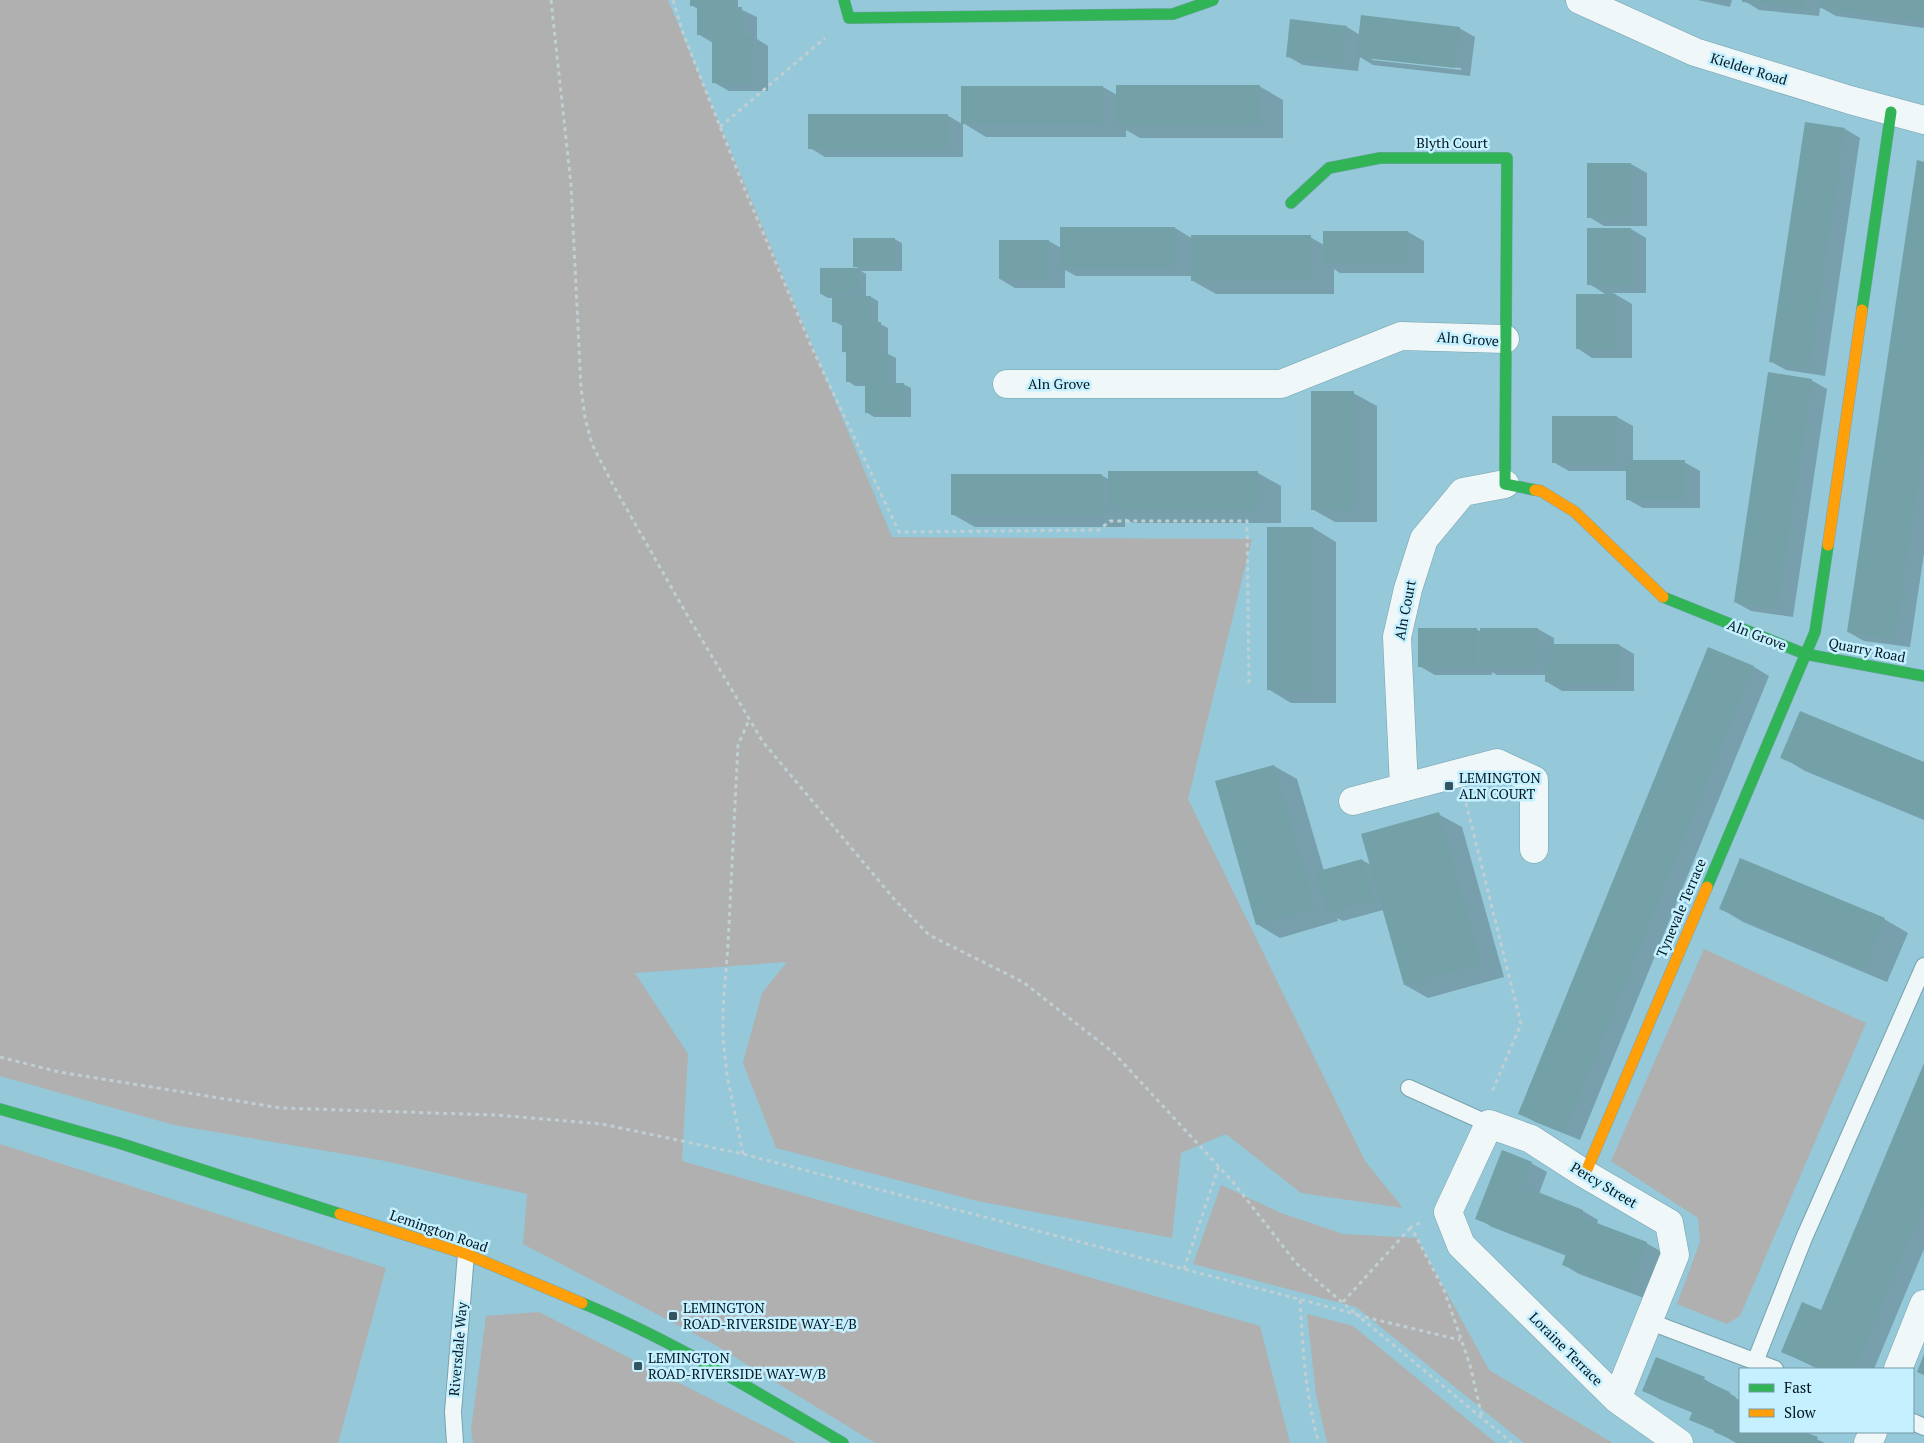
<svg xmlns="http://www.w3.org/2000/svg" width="1924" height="1443" viewBox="0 0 1924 1443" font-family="'PT Serif',serif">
<rect width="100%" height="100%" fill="#95c8d8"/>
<g fill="#b0b0b0">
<path d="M0 0H668L892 537 1252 539 1188 799 1365 1161 1403 1208 1301 1193 1226 1134 1181 1153 1172 1238 977 1201 776 1148 743 1063 762 993 787 962 635 973 688 1054 682 1161 1260 1326 1290 1443H875L712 1343 523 1244 527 1194 385 1161 174 1125 0 1076Z"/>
<path d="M1704 949 1866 1023 1740 1316 1727 1324 1677 1304 1700 1242 1698 1218 1611 1161Z"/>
<path d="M0 1144 386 1268 338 1443H0Z"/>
<path d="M1221 1185 1281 1213 1343 1234 1417 1238 1489 1370 1613 1443H1524L1356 1307 1193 1264Z"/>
<path d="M539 1312 784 1436 796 1443H473L471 1430 486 1316Z"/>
<path d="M1307 1314 1353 1326 1496 1443H1327L1316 1394Z"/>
</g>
<g fill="#0003" fill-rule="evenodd">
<path d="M691 0H738V8L757 17V39L768 46V91H729L713 82V43L698 34V9L691 5Z"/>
<path d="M1698 0H1732L1730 7Z"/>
<path d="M1743 0H1924V28L1836 16 1820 7 1819 16 1759 10Z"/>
<path d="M1347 27 1360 35 1459 28 1475 37 1470 76 1373 65 1360 57 1358 71 1303 65 1287 56ZM1372 57 1461 68V70L1372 60Z"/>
<path d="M1259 86 1283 100V138H1140L1126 130V137H986L963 123V157H825L810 148 947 115 962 124V87H1103L1117 95Z"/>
<path d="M1845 129 1860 138 1825 376 1786 370 1770 361Z"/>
<path d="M1924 163V553L1910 647 1864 641 1848 632Z"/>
<path d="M1589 164H1631L1647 173V226H1604L1589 217Z"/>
<path d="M1175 228 1193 239 1310 237 1324 245 1408 232 1424 241V273H1340L1334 269V294H1216L1193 281V276H1076L1065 270V288H1015L1000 279V241H1049L1061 248Z"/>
<path d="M1631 229 1646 238V293H1613L1632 304V358H1592L1577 348 1607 295 1589 284Z"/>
<path d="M894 239 902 243V271H861L866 274V297H871L878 301V323L888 328V354L896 358V384H903L911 388V417H874L866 412V386H855L848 381V354L843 351V326L833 321V298H828L821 294V269H860L855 266Z"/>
<path d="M1811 380 1827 389 1793 617 1751 611 1735 602Z"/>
<path d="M1353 393 1377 406V522H1335L1312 509Z"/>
<path d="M1553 417H1617L1633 426V462H1684L1700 471V508H1643L1627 499V471H1569L1553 462Z"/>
<path d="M1258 473 1281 486V523H1133L1125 518V527H975L952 514 1101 475 1110 480Z"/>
<path d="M1313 528 1336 542V703H1291L1268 689Z"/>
<path d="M1476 629 1481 632 1538 629 1554 638V645H1619L1634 654V691H1562L1547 682V675H1497L1492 672V675H1435L1419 666Z"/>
<path d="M1709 648 1754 667 1769 676 1580 1140 1535 1122 1519 1113Z"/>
<path d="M1782 757 1924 763V820L1805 771Z"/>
<path d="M1274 766 1297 779 1324 871 1362 860 1371 865 1438 814 1462 827 1504 977 1428 998 1405 985 1383 910 1343 921 1337 918 1338 921 1280 938 1257 924Z"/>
<path d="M1741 859 1884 919 1908 933 1887 982 1743 922 1720 908Z"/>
<path d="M1924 1066V1249L1874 1369H1818L1783 1352 1822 1311Z"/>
<path d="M1531 1163 1547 1172 1539 1194 1583 1211 1598 1220 1597 1224 1646 1243 1662 1252 1644 1298 1579 1274 1564 1265 1567 1256 1492 1227 1477 1218Z"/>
<path d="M1704 1379 1736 1397 1735 1400 1740 1402V1432H1801L1825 1443H1736L1716 1431 1698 1423 1693 1413 1659 1399 1644 1390Z"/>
</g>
<g fill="#74a0a8">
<rect x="690" y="0" width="41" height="6"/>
<path d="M1742 0H1805L1804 8 1742 2Z"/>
<path d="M1821 0H1924V22L1820 8Z"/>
<path d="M697 7H742V36H753V83H712V35H697Z"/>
<path d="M1361 15 1460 27 1455 68 1356 57Z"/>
<path d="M1290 19 1347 26 1343 63 1286 57Z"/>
<rect x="1116" y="85" width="144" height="40"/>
<rect x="961" y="86" width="142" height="38"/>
<rect x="808" y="114" width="140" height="35"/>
<path d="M1805 122 1845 128 1809 368 1769 362Z"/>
<path d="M1917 160 1924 162V441L1895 639 1847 632Z"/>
<rect x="1587" y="163" width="44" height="55"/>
<rect x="1060" y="227" width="115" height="41"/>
<rect x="1587" y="228" width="44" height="57"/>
<rect x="1323" y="231" width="85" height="33"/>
<rect x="1191" y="235" width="120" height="46"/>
<rect x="853" y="238" width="42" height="29"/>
<rect x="999" y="240" width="50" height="39"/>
<rect x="820" y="268" width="39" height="26"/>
<rect x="1576" y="294" width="40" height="55"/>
<path d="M832 296H871V322H881V353H888V383H904V413H865V382H846V352H842V322H832Z"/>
<path d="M1768 372 1812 379 1777 609 1734 602Z"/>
<rect x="1311" y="391" width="43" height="119"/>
<rect x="1552" y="416" width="65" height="47"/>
<rect x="1626" y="460" width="59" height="40"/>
<rect x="1108" y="471" width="150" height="39"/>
<rect x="951" y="474" width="151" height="41"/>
<rect x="1267" y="527" width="46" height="163"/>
<rect x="1418" y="628" width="59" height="39"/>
<rect x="1480" y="628" width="58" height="39"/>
<rect x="1545" y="644" width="74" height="38"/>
<path d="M1708 647 1754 666 1564 1133 1518 1114Z"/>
<path d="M1800 711 1924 762V818L1780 758Z"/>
<path d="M1274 765 1315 908 1256 925 1215 781Z"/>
<path d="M1439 812 1481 964 1404 985 1361 834Z"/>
<path d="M1740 858 1885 918 1864 969 1719 909Z"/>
<path d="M1362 859 1374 900 1327 913 1315 872Z"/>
<path d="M1924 1063V1203L1855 1369H1821L1781 1352 1802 1302 1821 1310Z"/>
<path d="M1502 1150 1532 1162 1523 1186 1583 1210 1581 1217 1647 1242 1628 1290 1562 1265 1566 1254 1475 1219Z"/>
<path d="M1924 1354V1375L1917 1372Z"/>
<path d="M1656 1357 1705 1377 1691 1411 1642 1391Z"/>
<path d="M1705 1381 1730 1392 1714 1430 1689 1420Z"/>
<path d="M1729 1396 1740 1400V1432H1751L1746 1443H1740L1714 1432Z"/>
<path d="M1754 1432H1805L1818 1437 1816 1443H1749Z"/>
</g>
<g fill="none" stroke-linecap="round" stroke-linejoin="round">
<defs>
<g id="lane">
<path d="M1409 1088 1489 1124"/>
<path d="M1648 1321 1775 1369"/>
<path d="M1755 1362 1804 1238 1924 966"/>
<path d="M1913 1422 1924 1427"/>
<path d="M455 1443 453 1412 466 1254"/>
</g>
<g id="street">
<path d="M1580 0 1695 52 1850 100 1924 120"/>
<path d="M1007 384H1281L1401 336 1505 339"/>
<path d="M1404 787 1397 637 1408 589 1424 539 1463 492 1505 484"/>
<path d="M1353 801 1497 763 1534 780V849"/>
<path d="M1898 1369 1924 1304"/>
<path d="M1617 1399 1675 1255 1669 1223 1585 1174 1531 1139 1489 1124 1448 1212 1461 1245 1617 1399 1679 1443"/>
<path d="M1868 1443 1873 1432"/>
</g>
<g id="fast">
<path d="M844 0 849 18 1173 14 1213 0"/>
<path d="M1291 203 1329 168 1380 158H1507L1505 484 1535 490"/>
<path d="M1862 310 1891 112"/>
<path d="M1663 597 1805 654 1924 676"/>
<path d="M1707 887 1815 632 1828 545"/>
<path d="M0 1109 119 1143 340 1214"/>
<path d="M582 1303C674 1341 758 1393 843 1443"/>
</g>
<g id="slow">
<path d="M1535 490 1541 491 1575 512 1663 597"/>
<path d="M1828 545 1862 310"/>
<path d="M1585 1174 1707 887"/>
<path d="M340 1214 466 1254 582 1303"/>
</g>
</defs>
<use href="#lane" stroke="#78a2ae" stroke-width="18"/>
<use href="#street" stroke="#78a2ae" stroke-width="29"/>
<use href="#fast" stroke="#78a2ae" stroke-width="12"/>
<use href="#slow" stroke="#78a2ae" stroke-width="12"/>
<g stroke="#bfcfd4" stroke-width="3" stroke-dasharray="4 4" stroke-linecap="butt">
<path d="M551 0 571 185 581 388 585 418 592 444 613 485 686 613 763 742 894 899 929 935 1023 982 1114 1053 1233 1182 1296 1263 1356 1314"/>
<path d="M673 0 683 33 745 190 812 348 899 532 1099 530 1110 521H1247L1249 686"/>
<path d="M720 127 825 38"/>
<path d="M1466 803 1521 1024 1491 1094"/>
<path d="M0 1057 59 1072 281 1108 496 1115 602 1124 743 1154 1356 1314 1512 1443"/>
<path d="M743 1154 727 1075 723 1038V1008L728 945 738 745 749 720"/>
<path d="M1420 1223 1411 1227 1444 1290 1470 1365 1482 1417"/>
<path d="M1184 1269 1219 1166"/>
<path d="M1300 1300C1303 1348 1305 1396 1319 1443"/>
<path d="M1343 1302 1411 1227"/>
<path d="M1357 1315 1460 1340"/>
</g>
<use href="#lane" stroke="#eff7f9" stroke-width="16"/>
<use href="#street" stroke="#eff7f9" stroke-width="28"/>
<use href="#fast" stroke="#30b455" stroke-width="11"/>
<use href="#slow" stroke="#ff9f0a" stroke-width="11"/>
</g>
<g fill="#345560" stroke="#c5f0ff" stroke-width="2">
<rect x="1444" y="781" width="10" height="10" rx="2.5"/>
<rect x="668" y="1311" width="10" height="10" rx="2.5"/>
<rect x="633" y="1361" width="10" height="10" rx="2.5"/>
</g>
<g text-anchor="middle" stroke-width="5" stroke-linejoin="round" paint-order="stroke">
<g font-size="14" fill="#001720" stroke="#c5f0ff">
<text transform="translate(1749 69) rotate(17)" y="5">Kielder Road</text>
<text x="1452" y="148">Blyth Court</text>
<text transform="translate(1468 339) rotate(4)" y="5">Aln Grove</text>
<text x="1059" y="389">Aln Grove</text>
<text transform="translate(1405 610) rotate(-79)" y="5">Aln Court</text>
<text transform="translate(1757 635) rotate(21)" y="5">Aln Grove</text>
<text transform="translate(1867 650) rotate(11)" y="5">Quarry Road</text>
<text transform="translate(1681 908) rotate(-67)" y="5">Tynevale Terrace</text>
<text transform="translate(1604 1185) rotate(31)" y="5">Percy Street</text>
<text transform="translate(439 1231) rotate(19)" y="5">Lemington Road</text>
<text transform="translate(458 1349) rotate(-85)" y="5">Riversdale Way</text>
<text transform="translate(1566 1349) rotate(45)" y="5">Loraine Terrace</text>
</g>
<g font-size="14" fill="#001720" stroke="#c5f0ff" text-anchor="start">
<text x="1459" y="783">LEMINGTON<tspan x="1459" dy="16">ALN COURT</tspan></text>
<text x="683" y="1313">LEMINGTON<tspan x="683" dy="16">ROAD-RIVERSIDE WAY-E/B</tspan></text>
<text x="648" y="1363">LEMINGTON<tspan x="648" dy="16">ROAD-RIVERSIDE WAY-W/B</tspan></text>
</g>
</g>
<rect x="1739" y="1368" width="175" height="65" fill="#c5f0ff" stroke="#7699a6"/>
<rect x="1749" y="1384" width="25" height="8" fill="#30b455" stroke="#7699a6"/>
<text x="1784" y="1393" font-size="15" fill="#001720">Fast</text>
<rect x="1749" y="1409" width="25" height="8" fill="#ff9f0a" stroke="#7699a6"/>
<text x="1784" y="1418" font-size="15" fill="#001720">Slow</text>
</svg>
